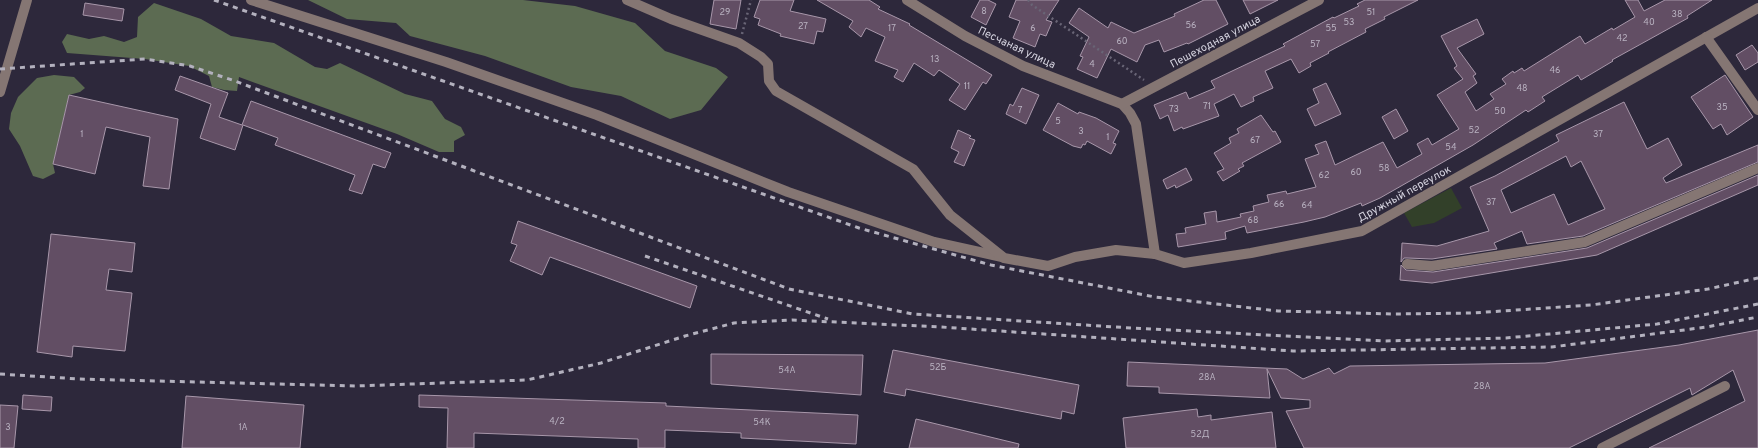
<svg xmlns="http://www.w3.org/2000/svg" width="1758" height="448" viewBox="0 0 1758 448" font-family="Overpass,sans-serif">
<rect width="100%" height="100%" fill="#2d283b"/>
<path fill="#324029" d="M1451 188 1462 208 1434 223 1412 227 1404 213Z"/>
<g fill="#5c6b52">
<path d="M308 0H523L575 6 635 23 665 51 716 68 728 77 701 110 670 119 621 96 571 87 485 56 410 36 396 23 347 19Z"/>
<path d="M154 3 201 19 231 36 274 43 315 67 327 69 340 63 405 94 432 101 445 119 461 127 465 135 454 141V152H439L397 134 239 77 237 91 224 90 212 87 209 76 189 66 145 59 67 53 62 42 67 34 89 39 104 36 124 42 137 37 138 17Z"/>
<path d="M54 75 74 77 85 88 80 92 69 95 53 164 55 173 43 179 33 176 20 146 9 129 11 113 18 97 37 78Z"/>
</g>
<g fill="#624e64" stroke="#a897aa" fill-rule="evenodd">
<path d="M714 0H741L736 29 710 24Z"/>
<path d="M760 0H794L790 11 826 19 823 32 817 31 814 44 780 36 781 34 758 25 760 19 754 17Z"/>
<path d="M817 0H869L880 7 878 9 910 24 909 25 992 75 986 84 983 82 965 110 949 100 960 84 939 70 934 76 914 63 903 82 894 77 898 70 875 61 885 37 866 28 861 37 849 27 853 21Z"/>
<path d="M980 0H988L996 4 986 25 971 17Z"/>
<path d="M1016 0H1059L1046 20 1052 22 1046 36 1040 34 1035 47 1013 38 1020 21 1009 17Z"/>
<path d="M1204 0H1216L1228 24 1188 44 1187 43 1164 52 1159 40 1145 45 1137 62 1111 49 1097 78 1077 69 1083 57 1080 56 1089 37 1069 23 1079 8 1108 28 1111 22 1134 33 1175 16 1174 14Z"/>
<path d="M1243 0H1278L1250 14Z"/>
<path d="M1365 0H1418L1384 17 1385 19 1365 29 1366 32 1328 52 1329 53 1310 63 1311 66 1299 73 1291 59 1265 71 1273 88 1253 97 1254 101 1241 107 1234 94 1214 104 1219 116 1183 129 1182 127 1174 131 1168 115 1160 119 1154 105 1186 92 1189 99 1215 88 1211 81 1285 46 1283 44 1333 17 1334 18 1359 6 1357 4Z"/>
<path d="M1625 0H1638L1644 11 1665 0H1712L1687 16 1688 18 1612 60 1613 61 1581 80 1578 75 1542 97 1545 101 1528 112 1526 110 1473 145 1380 198 1362 206 1361 203 1325 217 1304 222 1247 233 1245 226 1225 232 1226 239 1178 247 1176 234 1186 233 1185 228 1206 224 1204 213 1216 211 1217 222 1241 217 1240 214 1254 211 1253 206 1269 202 1267 195 1286 191 1287 194 1316 187 1305 159 1319 154 1315 145 1326 141 1335 165 1383 142 1397 168 1422 154 1417 144 1428 138 1432 145 1459 129 1437 95 1463 79 1454 68 1457 66 1441 36 1477 19 1484 34 1457 48 1476 74 1473 76 1477 83 1465 92 1476 111 1494 99 1490 94 1506 84 1502 79 1513 71 1514 73 1522 68 1524 71 1580 36 1585 44 1612 28 1613 30 1635 17Z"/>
<path d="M85 3 124 9 122 21 83 15Z"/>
<path d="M1752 45 1758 53V62L1745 70 1736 55Z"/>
<path d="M1725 75 1753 117 1727 135 1721 124 1713 129 1691 97Z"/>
<path d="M180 76 228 93 219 117 242 125 251 101 391 153 385 168 373 164 362 194 349 190 355 175 275 145 278 138 243 125 235 150 200 138 211 104 175 90Z"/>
<path d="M1326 83 1341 114 1315 126 1307 109 1319 103 1313 89Z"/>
<path d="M1022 88 1039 95 1026 124 1006 114 1010 104 1013 106Z"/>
<path d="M69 95 178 119 169 189 143 186 150 137 106 127 95 174 53 164Z"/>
<path d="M1624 102 1647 149 1668 138 1682 165 1663 178 1666 183 1758 145V162L1583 236 1527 244 1522 231 1494 243 1497 249 1432 259 1407 258H1404L1401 262 1402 243 1437 246 1489 231 1470 187 1495 176 1559 141 1556 135ZM1566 156 1571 167 1581 161 1605 209 1568 225 1554 194 1511 213 1501 190Z"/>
<path d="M1058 103 1078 114 1079 112 1096 118 1119 131 1113 143 1116 144 1111 154 1087 141 1085 145 1083 144 1081 148 1073 146 1043 130Z"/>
<path d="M1396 109 1408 131 1394 139 1382 117Z"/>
<path d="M1261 115 1273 132 1275 131 1281 142 1242 163 1244 166 1238 169 1240 171 1223 181 1217 172 1224 169 1214 153 1231 143 1229 138 1239 133 1237 129Z"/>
<path d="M958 130 971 136 969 138 975 140 964 166 954 162 959 152 951 148Z"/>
<path d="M1186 168 1192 180 1176 188 1175 185 1167 189 1163 180Z"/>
<path d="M1758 175V185L1597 255 1432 283 1400 280 1401 265 1406 270 1433 272 1587 248Z"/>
<path d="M518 221 697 286 690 308 550 257 542 275 510 261 517 245 511 243Z"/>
<path d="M51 234 135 243 132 272 109 269 106 290 132 293 125 351 73 346 72 357 37 352Z"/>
<path d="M1758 330V448H1649L1745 401 1733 370 1692 395 1690 388 1569 448H1304L1286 411 1310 408V400L1281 398 1267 369 1270 398 1159 393V387L1127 386 1128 362 1287 369 1303 379 1329 368 1334 374 1350 366 1545 363 1679 345Z"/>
<path d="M893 350 1079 385 1074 414 1062 411 1061 419 906 389 905 396 884 392Z"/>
<path d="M711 354 863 355 861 395 711 384Z"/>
<path d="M23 395 52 397 51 411 22 409Z"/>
<path d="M419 395 666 403V406L858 415 856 444 741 438V433L665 430V448H638V439L474 433V448H447L448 408 419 407Z"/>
<path d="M186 396 304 405 300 448H182Z"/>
<path d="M0 405 18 406 14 448H0Z"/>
<path d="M1197 409 1198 417 1211 415V420L1272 412 1276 448H1126L1123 418Z"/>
<path d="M916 419 1019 444 1018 448H909Z"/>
</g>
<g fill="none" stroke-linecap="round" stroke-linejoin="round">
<g stroke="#696576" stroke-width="2.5" stroke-dasharray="2 3" stroke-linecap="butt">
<path d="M1028 0 1032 5 1144 80"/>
<path d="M742 34 751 0"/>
</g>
<g stroke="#857673" stroke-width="10">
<path d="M251 0 446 62 597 115 788 192 934 242 1002 257"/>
<path d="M627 0 671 19 739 43 761 57 768 64 769 81 776 91 913 169 950 215 1004 258 1048 266 1075 257 1116 250 1155 254 1184 263 1251 253 1362 231 1758 8"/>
<path d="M907 0 965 36 1023 66 1122 104 1130 113 1136 124 1155 254"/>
<path d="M1706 37 1758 110"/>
<path d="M0 92 27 0"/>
<path d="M1122 104 1319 0"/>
<path d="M1407 264 1432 266 1585 242 1758 168"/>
<path d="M1602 448 1725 386"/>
</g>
<g stroke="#b3b1be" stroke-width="3" stroke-dasharray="5 5" stroke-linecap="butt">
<path d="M214 0 859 228 991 265 1155 297 1278 311 1394 314 1472 313 1591 305 1708 289 1758 278"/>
<path d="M0 69 145 59 190 66 232 80 789 289 913 314 1131 328 1385 341 1506 338 1657 324 1758 304"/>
<path d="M645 256 828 319"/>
<path d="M0 374 79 379 355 386 527 380 601 363 685 336 734 323 792 320 941 327 1293 351 1552 347 1707 327 1758 317"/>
</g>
</g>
<g text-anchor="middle" stroke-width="3" stroke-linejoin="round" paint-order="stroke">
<g font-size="9" fill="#b9b2c1">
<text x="984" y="14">8</text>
<text x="725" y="15">29</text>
<text x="1371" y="15">51</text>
<text x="1677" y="17">38</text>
<text x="1349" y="25">53</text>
<text x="1649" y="25">40</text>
<text x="1191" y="28">56</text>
<text x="803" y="29">27</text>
<text x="892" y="31">17</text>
<text x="1033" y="31">6</text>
<text x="1331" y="31">55</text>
<text x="1622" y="41">42</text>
<text x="1122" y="44">60</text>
<text x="1315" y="47">57</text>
<text x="935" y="62">13</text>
<text x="1092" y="67">4</text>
<text x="1555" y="73">46</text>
<text x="967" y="89">11</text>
<text x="1522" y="91">48</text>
<text x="1207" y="109">71</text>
<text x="1722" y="110">35</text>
<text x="1174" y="112">73</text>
<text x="1020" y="113">7</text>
<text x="1500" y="114">50</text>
<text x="1058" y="124">5</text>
<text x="1474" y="133">52</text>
<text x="1081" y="134">3</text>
<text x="82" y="137">1</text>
<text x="1598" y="137">37</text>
<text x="1108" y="140">1</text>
<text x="1255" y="143">67</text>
<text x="1451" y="150">54</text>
<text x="1384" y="171">58</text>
<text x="1356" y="175">60</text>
<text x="1324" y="178">62</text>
<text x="1491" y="205">37</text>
<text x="1279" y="207">66</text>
<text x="1307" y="208">64</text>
<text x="1253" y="223">68</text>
<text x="938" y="370">52Б</text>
<text x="787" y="373">54А</text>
<text x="1207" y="380">28А</text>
<text x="1482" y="389">28А</text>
<text x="557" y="424">4/2</text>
<text x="762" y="425">54К</text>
<text x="8" y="430">3</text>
<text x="243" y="430">1А</text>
<text x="1200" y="437">52Д</text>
</g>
<g font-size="11" fill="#d6d4e0" stroke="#2d283b">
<text transform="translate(1215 41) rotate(-28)" y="4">Пешеходная улица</text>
<text transform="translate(1017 47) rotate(25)" y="4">Песчаная улица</text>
<text transform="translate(1404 193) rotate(-29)" y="4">Дружный переулок</text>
</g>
</g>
</svg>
